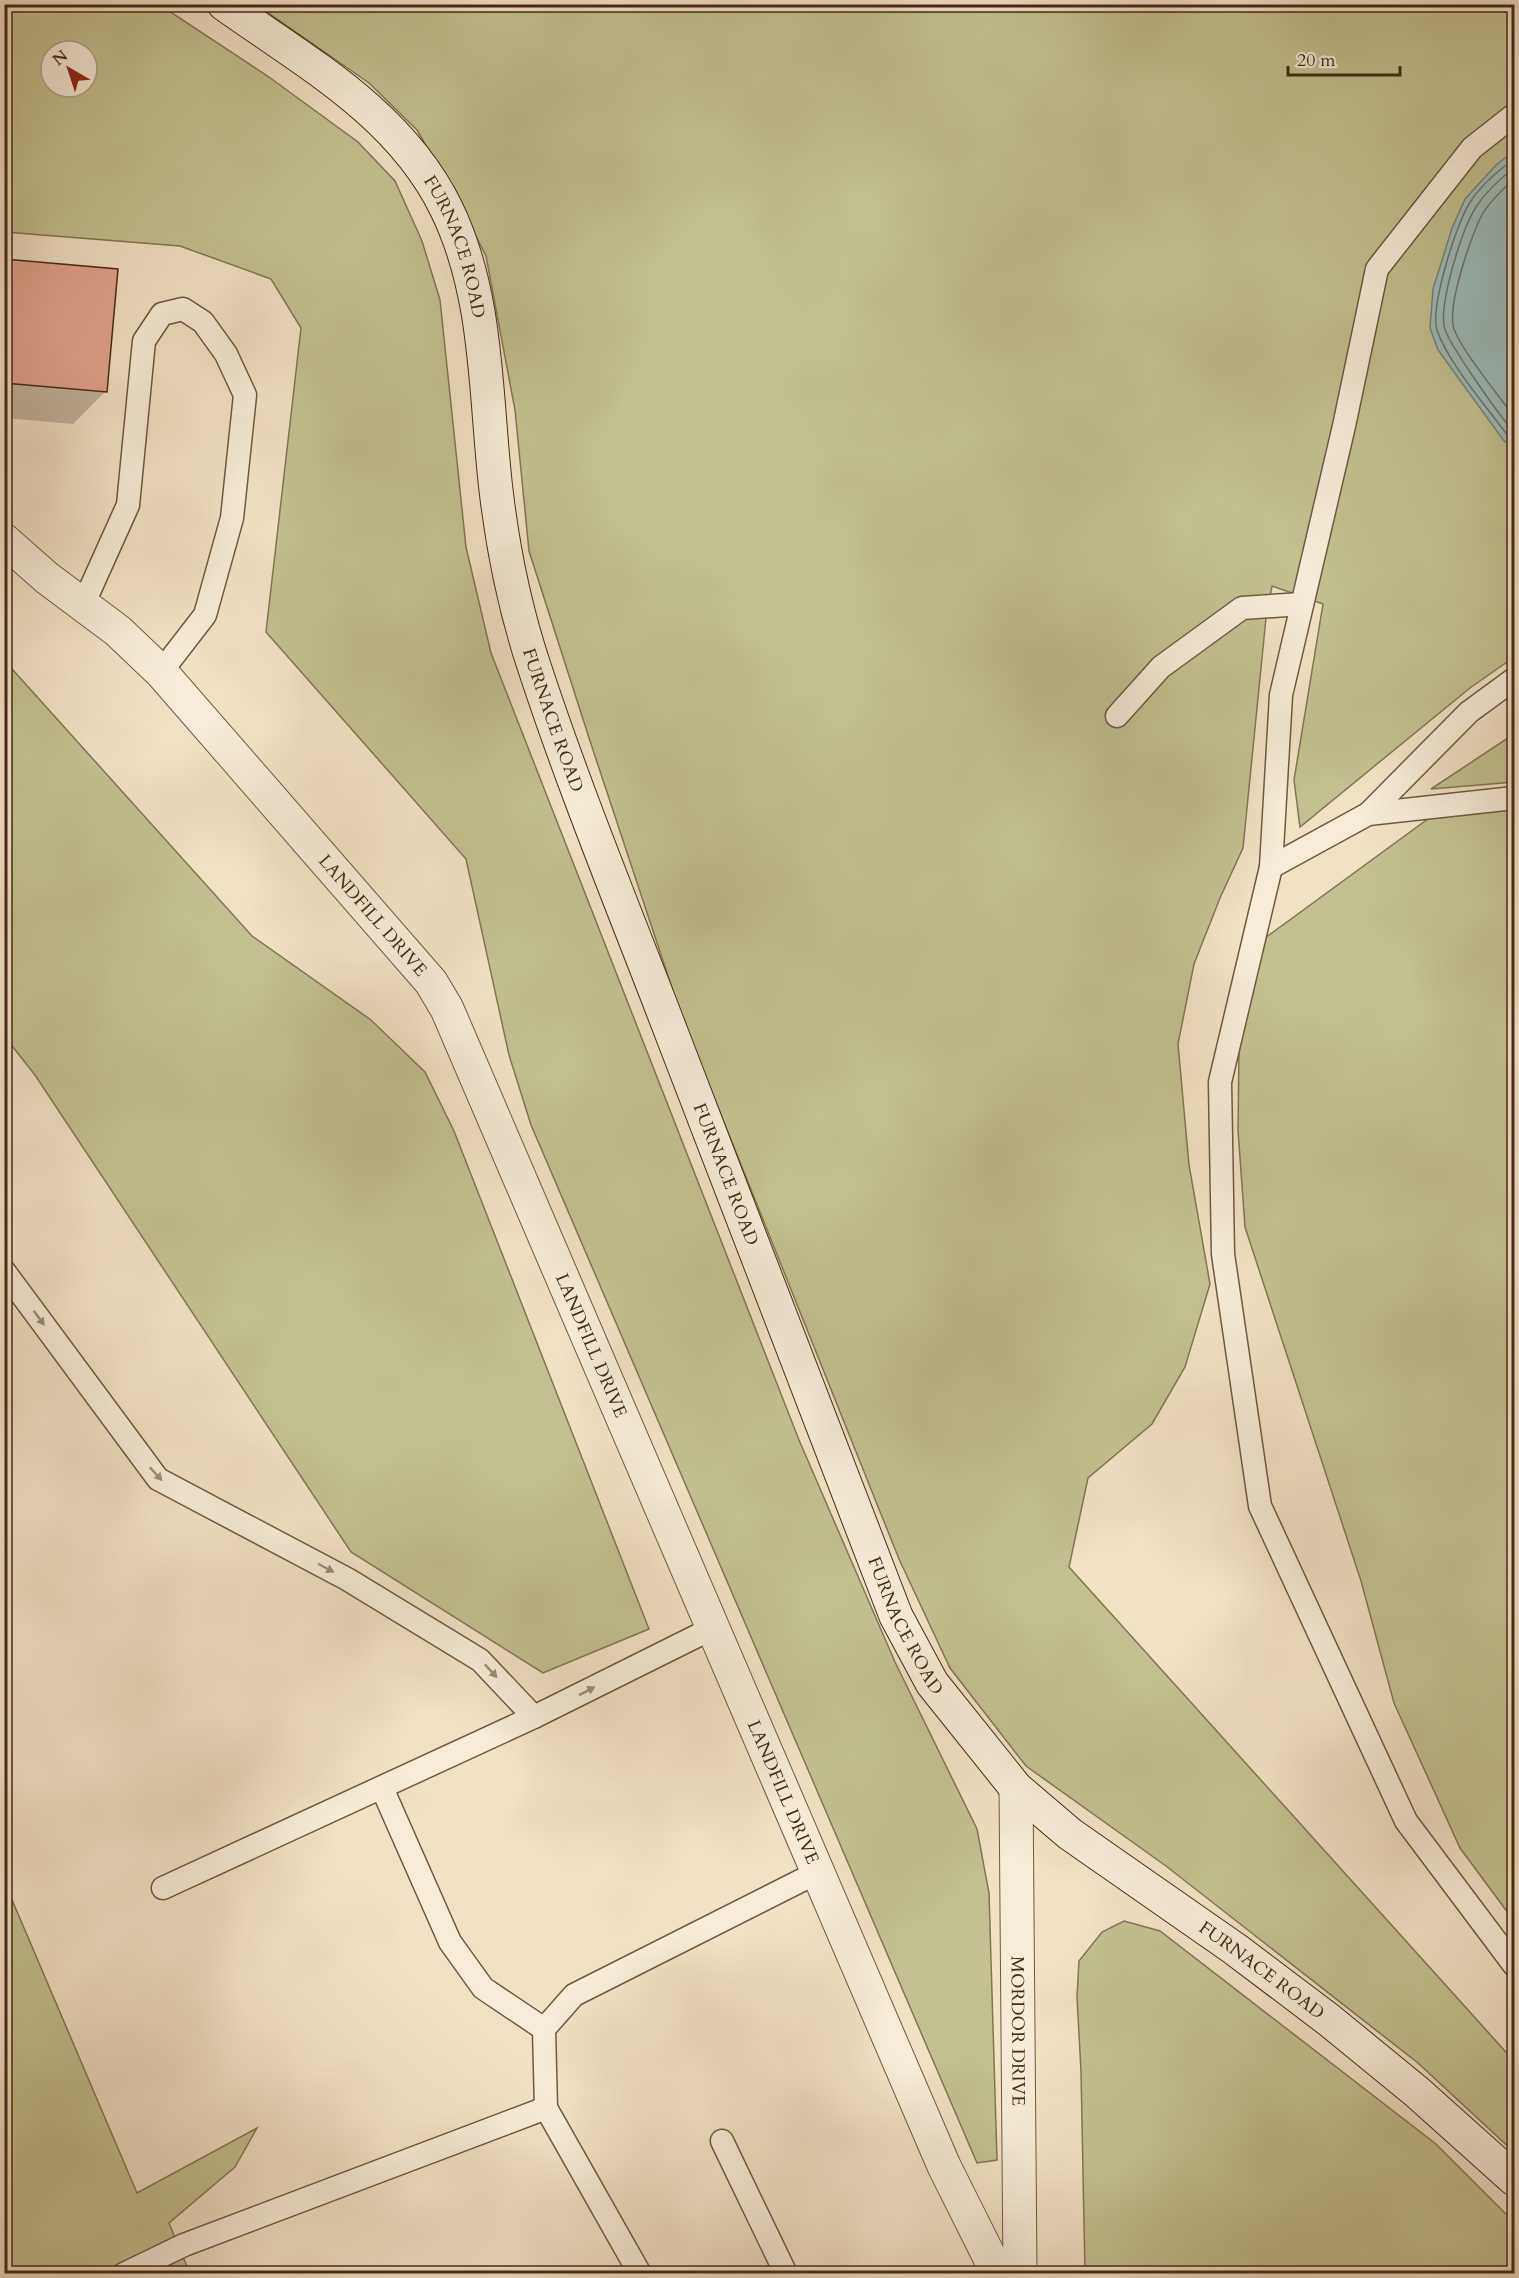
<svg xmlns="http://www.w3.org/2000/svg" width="1519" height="2278" viewBox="0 0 1519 2278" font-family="Cardo,serif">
<rect width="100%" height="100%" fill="#f1e2c4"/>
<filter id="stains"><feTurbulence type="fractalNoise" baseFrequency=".00333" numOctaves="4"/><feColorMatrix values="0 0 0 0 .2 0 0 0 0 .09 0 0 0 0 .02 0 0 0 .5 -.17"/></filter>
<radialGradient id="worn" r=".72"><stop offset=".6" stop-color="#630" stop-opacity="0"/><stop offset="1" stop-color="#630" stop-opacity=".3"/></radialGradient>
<g fill="#c2c18f" stroke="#827652" stroke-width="1.5" fill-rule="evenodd">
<path d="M4 5H160L269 77 358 142 395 181 422 241 440 300 466 547 491 653 799 1440 895 1662 977 1829 989 1893 997 2160 977 2163 531 1125 509 1055 466 859 266 632 301 328 271 279 180 246 5 232ZM51 51H87V87H51Z"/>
<path d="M257 5H1514V657L1470 688 1300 827 1294 780 1323 604 1272 586 1266 618 1243 848 1220 898 1194 964 1178 1044 1189 1165 1210 1284 1185 1367 1152 1424 1088 1478 1069 1567 1514 2061V2152L1418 2063 1166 1866 1026 1766 950 1668 899 1559 681 1015 591 744 529 551 515 410 486 256 455 195 417 130 369 83Z"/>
<path d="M4 660 252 936 371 1020 425 1072 454 1131 649 1629 543 1673 351 1552 35 1075 5 1037Z"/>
<path d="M1514 734V782L1431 789Z"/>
<path d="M1514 809V1921L1460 1848 1394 1703 1361 1581 1245 1227 1238 1130 1239 1051 1265 938 1432 816Z"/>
<path d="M4 1881 137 2193 257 2128 235 2167 169 2223 188 2269 192 2273H5Z"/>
<path d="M1124 1921 1160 1931 1436 2144 1514 2222V2273H1085L1081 2071 1077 1997 1079 1961 1102 1932Z"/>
</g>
<path fill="#9dbcbc" stroke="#798279" stroke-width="1.5" d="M1514 151V447L1504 441 1438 350 1430 328 1433 289 1452 228 1465 199 1496 165Z"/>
<path fill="#0003" d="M4 260 105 392 73 424 4 418Z"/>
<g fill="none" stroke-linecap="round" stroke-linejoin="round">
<g stroke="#707468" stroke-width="1.5">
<path d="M1514 159C1499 170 1479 187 1469 204 1456 225 1430 307 1437 330 1448 363 1487 407 1508 436L1514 440"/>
<path d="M1514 168C1501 178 1485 193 1476 207 1462 229 1440 300 1444 326 1446 341 1502 419 1514 432"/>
<path d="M1514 179C1504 188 1490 202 1483 213 1471 236 1449 300 1453 325 1456 344 1501 398 1514 417"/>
</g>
</g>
<path fill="#e2a48d" stroke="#432b14" stroke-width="1.5" d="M4 259 118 269 107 392 4 383Z"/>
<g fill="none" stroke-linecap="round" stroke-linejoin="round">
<defs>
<g id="lane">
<path d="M1514 115 1472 148 1377 269 1344 426 1281 695 1271 867 1220 1082 1223 1254 1260 1506 1406 1821 1514 1965"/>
<path d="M83 605 128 505 144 341 162 314 183 309 203 322 226 354 245 395 232 518 205 615 161 672"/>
<path d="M1117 716 1161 667 1242 608 1302 604"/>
<path d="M1368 814 1469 712 1514 679"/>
<path d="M1271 867 1368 814 1514 798"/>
<path d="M4 1271 158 1479 347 1579 480 1660 534 1717"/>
<path d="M382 1788 450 1942 483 1988 544 2029"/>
<path d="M163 1888 534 1717 713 1628"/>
<path d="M722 2141 786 2274"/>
<path d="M124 2274 184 2245 546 2108"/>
<path d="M640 2274 546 2108 544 2029 574 1995 818 1872"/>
</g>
<g id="street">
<path id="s1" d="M4 540 47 578 118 631 161 672 431 982 447 1009 944 2166 998 2274"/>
<path id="s2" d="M1016 1788 1020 2274"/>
</g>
<g id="secondary">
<path id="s3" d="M224 4C307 63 400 114 446 208 489 295 485 397 496 490 503 550 515 609 534 666 575 791 626 914 673 1037 748 1230 822 1423 896 1616L932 1683 1016 1788 1070 1834 1235 1949 1329 2020 1417 2092 1514 2179"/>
</g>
</defs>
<use href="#lane" stroke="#6e5940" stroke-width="25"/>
<use href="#street" stroke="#6e5940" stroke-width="35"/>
<use href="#secondary" stroke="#432b14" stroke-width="35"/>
<use href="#lane" stroke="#f6ecd9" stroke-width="22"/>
<use href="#street" stroke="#f6ecd9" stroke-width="33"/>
<use href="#secondary" stroke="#f6ecd9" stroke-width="33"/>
</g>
<defs><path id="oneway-solid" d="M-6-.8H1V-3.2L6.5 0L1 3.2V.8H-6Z" transform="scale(1.5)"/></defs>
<g fill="#9c8c76">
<use href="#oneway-solid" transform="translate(39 1318) rotate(54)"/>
<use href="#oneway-solid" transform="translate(156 1474) rotate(47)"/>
<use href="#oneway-solid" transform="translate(326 1568) rotate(28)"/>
<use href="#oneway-solid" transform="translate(491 1671) rotate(47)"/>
<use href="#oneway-solid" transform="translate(587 1691) rotate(-27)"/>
</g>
<g text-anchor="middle" stroke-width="4.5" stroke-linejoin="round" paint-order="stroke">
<g font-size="18" fill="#432b14" stroke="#f6ecd9">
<text dy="6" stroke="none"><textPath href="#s3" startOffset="345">FURNACE ROAD</textPath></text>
<text dy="6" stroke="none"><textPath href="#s3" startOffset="831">FURNACE ROAD</textPath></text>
<text dy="6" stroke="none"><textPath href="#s1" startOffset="528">LANDFILL DRIVE</textPath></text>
<text dy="6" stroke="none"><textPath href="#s3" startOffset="1317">FURNACE ROAD</textPath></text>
<text dy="6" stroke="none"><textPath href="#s1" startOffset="1014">LANDFILL DRIVE</textPath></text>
<text dy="6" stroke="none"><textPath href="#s3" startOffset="1803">FURNACE ROAD</textPath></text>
<text dy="6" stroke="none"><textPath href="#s1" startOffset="1500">LANDFILL DRIVE</textPath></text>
<text dy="6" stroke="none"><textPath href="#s3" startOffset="2307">FURNACE ROAD</textPath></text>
<text dy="6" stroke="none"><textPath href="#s2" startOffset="243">MORDOR DRIVE</textPath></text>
</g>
</g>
<rect width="1519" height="2278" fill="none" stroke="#f1e2c4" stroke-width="24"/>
<rect x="6" y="6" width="1507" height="2266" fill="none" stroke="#432b14" stroke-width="3"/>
<rect x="12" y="12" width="1495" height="2254" fill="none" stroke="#432b14" stroke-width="1.5"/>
<g transform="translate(69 69) rotate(321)"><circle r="28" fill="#f6ecd9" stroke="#ae9f8a" stroke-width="1.5"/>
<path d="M0-4.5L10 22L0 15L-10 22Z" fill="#8f2418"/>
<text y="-9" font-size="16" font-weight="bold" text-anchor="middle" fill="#432b14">N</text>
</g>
<path d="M1288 66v9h112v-9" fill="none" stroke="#432b14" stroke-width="3"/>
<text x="1297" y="66" font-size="18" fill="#432b14" stroke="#f6ecd9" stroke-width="4.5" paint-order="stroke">20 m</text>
<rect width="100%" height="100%" filter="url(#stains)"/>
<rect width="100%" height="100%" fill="url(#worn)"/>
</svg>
